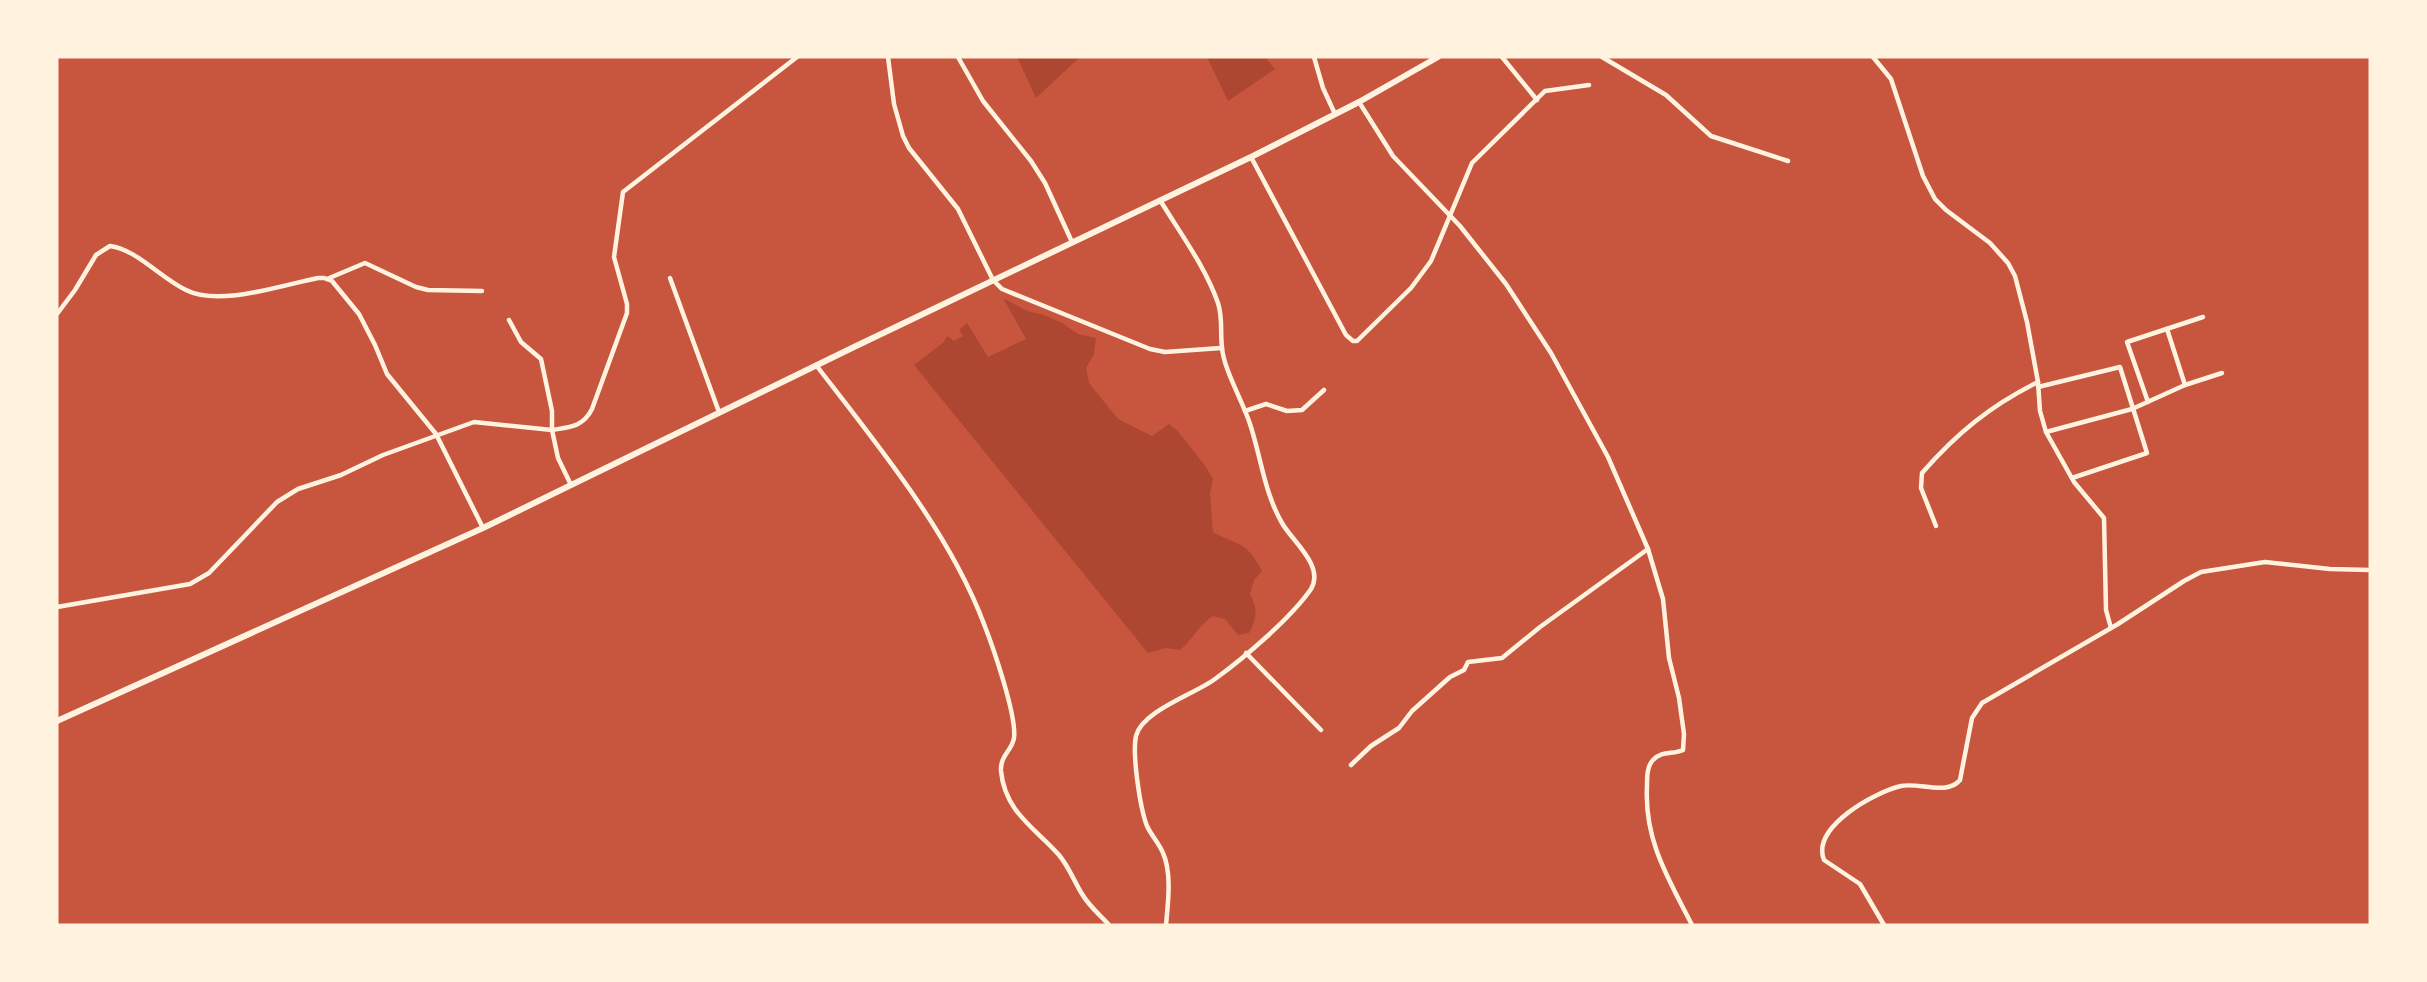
<svg xmlns="http://www.w3.org/2000/svg" width="2427" height="982" viewBox="0 0 2427 982" font-family="Arial,sans-serif">
<rect width="100%" height="100%" fill="#c8553d"/>
<g fill="#ae4732">
<path d="M1017 57H1080L1036 98Z"/>
<path d="M1207 57H1265L1275 69 1228 101Z"/>
<path d="M1003 298 1027 311 1044 315 1062 323 1078 334 1096 338 1094 354 1086 368 1089 383 1118 419 1152 436 1169 424 1177 430 1206 467 1213 479 1210 493 1213 532C1241 547 1246 541 1262 571L1254 580 1250 594C1258 609 1257 618 1249 633L1238 635 1225 619 1213 616C1199 625 1193 639 1180 650L1166 648 1148 653 914 365 944 342 947 336 954 341 963 336 959 330 967 323 988 357 1026 339Z"/>
</g>
<g fill="none" stroke-linecap="round" stroke-linejoin="round">
<g stroke="#fff3e0" stroke-width="4.5">
<path d="M888 57 894 104 903 136 909 148 958 209 993 280 1002 289 1150 349 1165 352 1221 348"/>
<path d="M958 57 983 101 1031 161 1045 183 1072 242"/>
<path d="M1314 57 1323 88 1335 114"/>
<path d="M1502 57 1537 100"/>
<path d="M1602 57 1666 95 1711 136 1788 161"/>
<path d="M1873 57 1891 79 1923 176 1935 199 1946 210 1990 243 2008 263 2015 276 2027 322 2038 382 2040 411 2046 432 2074 482 2104 518 2106 610 2111 628"/>
<path d="M1359 102 1393 156 1460 226 1506 284 1551 353 1608 457 1648 549 1663 599 1669 658 1679 698 1684 734 1683 750C1673 755 1662 750 1653 760 1647 766 1647 777 1647 786 1644 840 1668 878 1692 925"/>
<path d="M1251 157 1346 335 1353 341H1357L1411 288 1431 261 1472 163 1545 91 1589 85"/>
<path d="M1160 200C1180 233 1205 266 1218 303 1223 319 1220 331 1222 347 1223 368 1243 402 1250 424 1261 457 1264 492 1282 523 1292 541 1325 566 1311 589 1291 618 1244 658 1215 679 1195 694 1142 711 1136 736 1132 754 1140 808 1147 826 1151 835 1159 843 1163 853 1172 873 1168 903 1166 925"/>
<path d="M670 278 719 412"/>
<path d="M327 279 365 263 416 287 428 290 482 291"/>
<path d="M57 314 75 290 96 255 110 246C136 249 162 279 186 290 219 307 282 285 318 278H324L332 281 359 314 375 345 387 374 436 434 483 528"/>
<path d="M509 320 521 342 541 359 552 411V430C570 427 583 427 592 409L627 313V304L614 257 623 192 797 57"/>
<path d="M2167 329 2185 385"/>
<path d="M816 365C876 443 949 531 984 624 993 647 1017 716 1014 738 1012 751 1000 755 1001 771 1005 812 1035 828 1059 855 1069 867 1074 881 1082 894 1089 906 1100 915 1109 925"/>
<path d="M2038 387 2120 367 2147 453 2072 478"/>
<path d="M2148 402 2127 342 2203 317"/>
<path d="M1245 411 1266 404 1287 411 1302 410 1324 390"/>
<path d="M2046 432 2132 409 2185 385 2222 373"/>
<path d="M1936 526 1921 488 1922 473C1957 433 1990 406 2038 382"/>
<path d="M57 607 190 584 209 573 277 502 298 489 341 475 383 455 474 422 552 430 558 458 571 485"/>
<path d="M1246 653 1321 730"/>
<path d="M1351 765 1371 746 1399 728 1412 711 1450 677 1464 670 1468 662 1502 658 1540 627 1648 549"/>
<path d="M1884 925 1860 884 1824 860C1811 827 1875 792 1901 786 1919 782 1947 796 1960 780L1972 718 1982 703 2118 624 2184 581 2201 572 2265 562 2330 569 2370 570"/>
</g>
<path stroke="#fff3e0" stroke-width="6" d="M57 721 483 528 854 347 1251 157 1359 102 1438 57"/>
</g>
<rect width="2427" height="982" fill="none" stroke="#fff3e0" stroke-width="117"/>
</svg>
